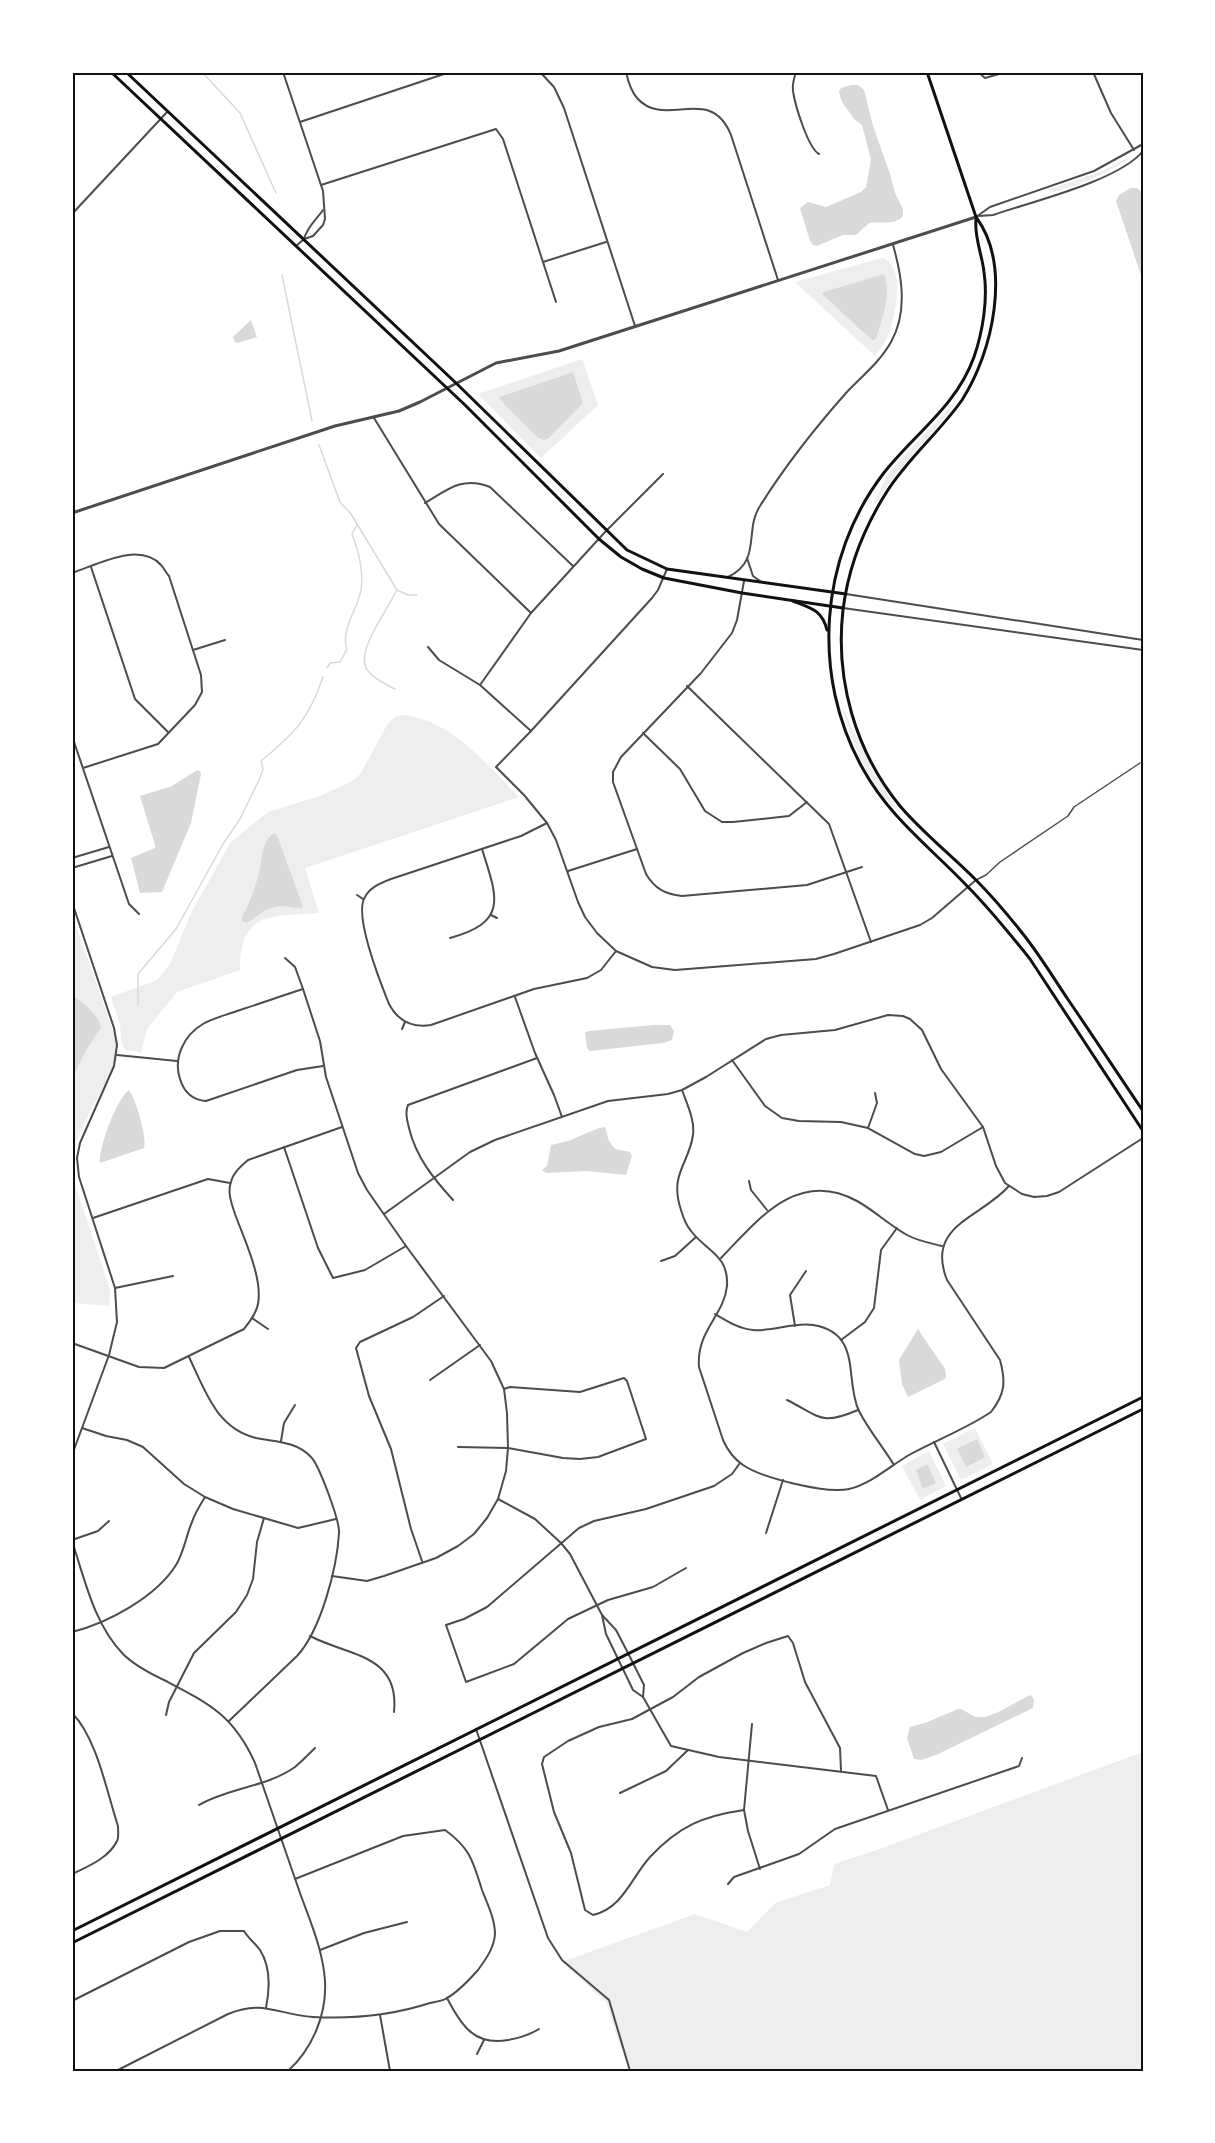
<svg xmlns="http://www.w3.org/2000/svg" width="1215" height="2143" viewBox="0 0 1215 2143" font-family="'Archivo Narrow',sans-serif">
<rect width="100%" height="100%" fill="#fff"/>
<g fill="#eee">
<path d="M1132 156 1131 158C1110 171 1073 190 1049 192L1050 189 1099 172Z"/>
<path d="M882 258C907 266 895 317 888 336 885 343 879 349 875 356L795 282Z"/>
<path d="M582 359 598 405 541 458 478 394Z"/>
<path d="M951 406 952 408C928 440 898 467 876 503L875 502 888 473Z"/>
<path d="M842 710H844L873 771 899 812C872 792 852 743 842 710Z"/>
<path d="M402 715C451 719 487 765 519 797L305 868 319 913C272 917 240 910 240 970L177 992 147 1029 141 1053 126 1050 122 1045 120 1025 111 997 157 980 170 964 192 911 231 842 268 812 320 796 354 780 361 773 387 725 395 717Z"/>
<path d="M72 914 117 1043 114 1066 84 1124 76 1142 74 1157 73 1178 110 1290 109 1306 72 1303Z"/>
<path d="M975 1428 993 1464 961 1480 943 1444Z"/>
<path d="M929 1451 946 1486 920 1500 902 1466Z"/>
<path d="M1143 1752V2071H630L623 2048 621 2049 606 2002 562 1962 695 1914 747 1932 775 1903 830 1885 834 1864 874 1851Z"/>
</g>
<g fill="#d9d9d9">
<path d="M851 85H858L864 90 873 126 890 174 895 193 903 209V216C894 226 881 221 869 223L856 235H843L817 246 813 245 810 241 800 208 808 202 826 207 861 192 866 187 871 160 862 125 855 120 842 102 839 92 841 88Z"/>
<path d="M1131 188H1137L1143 193V281L1116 201 1119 195Z"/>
<path d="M884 274C892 293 882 320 876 339L872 340 822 294 824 292Z"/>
<path d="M251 320 257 337 238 343 235 342 233 337Z"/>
<path d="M573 372 583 403 549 438 544 440 538 438 506 406 499 397Z"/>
<path d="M197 770 200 771 201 774 191 823 162 892 140 893 131 858 155 848V845L140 796 172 786Z"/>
<path d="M274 833 277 835 303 907C296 909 290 907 283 906 269 906 258 915 247 923L242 921V917C249 905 254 890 258 877 263 862 260 843 274 833Z"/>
<path d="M75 997C84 1003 99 1016 101 1027L85 1052 72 1079V998Z"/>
<path d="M653 1025H670L674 1031 672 1040 663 1043 590 1051 587 1048 585 1032 589 1031Z"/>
<path d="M129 1090C136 1100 147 1137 144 1148L100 1163C98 1148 117 1098 129 1090Z"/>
<path d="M605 1127 609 1141 615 1149 630 1152 632 1156 626 1175 587 1171 546 1173 542 1170 547 1166 551 1145 568 1141 599 1128Z"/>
<path d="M918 1329 945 1369 946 1375 945 1379 908 1397 902 1384 899 1360Z"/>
<path d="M977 1439 985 1457 966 1467 957 1449Z"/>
<path d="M927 1464 936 1483 923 1489 916 1470Z"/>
<path d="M1031 1695 1034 1700 1033 1708 936 1755 921 1760 914 1759 907 1738 910 1727 925 1723 958 1709C966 1709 970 1717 979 1717 993 1719 1017 1700 1031 1695Z"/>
</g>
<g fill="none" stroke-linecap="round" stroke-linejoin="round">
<g stroke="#d9d9d9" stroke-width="1.5">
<path d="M202 72 240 113 276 193"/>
<path d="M282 275 312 421"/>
<path d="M319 445 340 502 351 514 397 590 408 595H417"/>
<path d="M327 668 330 663 340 662 347 649C340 630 358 609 361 590 364 570 359 552 352 534L357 525"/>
<path d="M395 689C386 684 375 680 368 671 353 653 389 609 396 591"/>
<path d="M138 1005V974L176 929 223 844 240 819 260 778 263 769 261 761C294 734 309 719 323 677"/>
</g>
<path stroke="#4c4c4c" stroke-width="1.5" d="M976 880 986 875 1000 862 1068 816 1074 807 1140 763"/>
<g stroke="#4c4c4c" stroke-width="2">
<path d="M283 72 323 191 325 219 323 225 313 236 304 239 296 246"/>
<path d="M540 72 554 87 564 108 635 326"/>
<path d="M626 72C628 81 631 91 637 98 665 130 710 83 731 135L778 280"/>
<path d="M796 72C794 78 792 84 793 91 795 105 808 148 819 154"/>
<path d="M833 72 845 74 861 72"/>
<path d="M978 72 985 78 1006 72"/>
<path d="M1093 72 1111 113 1134 150"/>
<path d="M300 122 450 72"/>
<path d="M321 185 496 129 503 139 556 302"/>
<path d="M72 214 168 111"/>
<path d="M979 216 993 215C1030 202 1119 181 1143 151"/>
<path d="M976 217 990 207 1094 171 1143 144"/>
<path d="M304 239C307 227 316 220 323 210"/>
<path d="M543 262 606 242"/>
<path d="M374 418 439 524 531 613"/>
<path d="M425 503C448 489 463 476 490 487L573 566"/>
<path d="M747 558 753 576 760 581"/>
<path d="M91 567 135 699 168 732"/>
<path d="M667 569 658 590 652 598 531 731 496 767 524 795 547 823 556 840 578 902 585 917 597 933 616 951 652 967 675 970 816 959 834 954 920 925 932 918 976 880"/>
<path d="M72 573C97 565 139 541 161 565 164 568 166 573 169 576L201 675 202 692 195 705 158 744 83 768"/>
<path d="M728 577C762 561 744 530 760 506 785 466 815 428 846 393 861 377 880 362 891 342 908 312 902 276 893 245"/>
<path d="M744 581 737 620 732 633 701 673 621 757 613 772V782L646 874C655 889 665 894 682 896L807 885 862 867"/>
<path d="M846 594 1143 640"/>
<path d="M843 608 1143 650"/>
<path d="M428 647 439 660 480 685 531 731"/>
<path d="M193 650 225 640"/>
<path d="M480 685 531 613 606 531 663 474"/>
<path d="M687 686 829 824 871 942"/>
<path d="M643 733 680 769 705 811 722 822H733L789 816 807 802"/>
<path d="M72 736 129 904 139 914"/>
<path d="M547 823 521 836 391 879C381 883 370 887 365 897 353 915 381 984 389 1004 398 1021 412 1028 431 1025L534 989 587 978 601 970 616 951"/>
<path d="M72 858 109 847"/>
<path d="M72 868 112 856"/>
<path d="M568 871 637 849"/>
<path d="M357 895 363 899"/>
<path d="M72 902 114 1028 117 1045 114 1066 80 1143 77 1158 79 1177 115 1288 117 1322 109 1355 72 1455"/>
<path d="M491 915 497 918"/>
<path d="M450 938C509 922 497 897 482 849"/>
<path d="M285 958 295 967 303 989 320 1041 326 1077 358 1173 367 1190 406 1246 491 1361 504 1389 507 1413 508 1448 506 1471 498 1499 487 1518 474 1534 458 1546 436 1558 384 1576 367 1581 332 1576"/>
<path d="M303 989C281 996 259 1004 237 1011 226 1015 213 1018 203 1024 184 1035 173 1058 180 1079 184 1092 192 1100 206 1101L297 1070 323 1066"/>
<path d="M515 997 535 1053 554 1095 562 1117"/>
<path d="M402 1029 405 1022"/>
<path d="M117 1055 177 1061"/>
<path d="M732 1060 765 1106 782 1118 799 1121 841 1122 868 1128 915 1154 924 1156 941 1152 983 1127"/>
<path d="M682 1090C687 1104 695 1120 693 1135 689 1164 669 1174 681 1210 683 1217 686 1225 691 1231 706 1251 729 1255 727 1286 724 1316 696 1331 699 1367L723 1440C727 1449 734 1459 743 1465 762 1478 826 1494 849 1489 871 1484 890 1466 909 1455 936 1440 966 1429 991 1412 1005 1394 1006 1382 1000 1360L947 1280C925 1225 981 1218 1009 1186"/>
<path d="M868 1128 877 1103 875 1093"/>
<path d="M284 1147 318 1248 333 1278 365 1270 406 1246"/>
<path d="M749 1181 751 1190 767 1210"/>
<path d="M453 1200C433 1178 416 1157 409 1128 407 1120 405 1112 408 1105L537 1058"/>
<path d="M384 1214 470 1152 495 1140 608 1101 668 1094 682 1090 706 1077 766 1039 781 1035 835 1030 888 1015 903 1016 910 1019 922 1030 941 1069 983 1127 996 1166 1005 1183 1022 1194 1034 1197 1047 1196 1059 1192 1143 1138"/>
<path d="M93 1218 208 1179 230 1183"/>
<path d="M721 1258C757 1221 797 1168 857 1201 875 1211 889 1225 907 1235 918 1241 930 1243 942 1246"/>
<path d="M661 1261 675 1256 696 1237"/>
<path d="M115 1288 173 1276"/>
<path d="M715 1314C727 1321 739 1329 753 1330 773 1332 793 1322 813 1325 863 1333 844 1380 859 1411 868 1429 883 1447 894 1465"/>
<path d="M252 1318 268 1329"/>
<path d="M795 1326 790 1295 806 1271"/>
<path d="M841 1340 865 1322 874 1308 881 1250 897 1228"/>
<path d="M72 1343 139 1367 164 1368 244 1329C250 1321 256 1314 258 1304 263 1278 244 1239 235 1214 232 1205 227 1192 231 1182 233 1173 241 1166 248 1160L342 1127"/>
<path d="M189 1357C205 1390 216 1428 256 1438 276 1442 296 1441 311 1457 319 1465 340 1521 339 1533 337 1568 321 1630 297 1656L229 1721"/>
<path d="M430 1380 480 1345"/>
<path d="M787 1400C821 1417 820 1426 858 1410"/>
<path d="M82 1428 106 1436 127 1440 143 1447 184 1484 205 1497 233 1509 298 1528 336 1519"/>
<path d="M281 1441 284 1423 295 1405"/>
<path d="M934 1442 961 1498"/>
<path d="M458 1447 508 1448 563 1458 580 1459 598 1457 646 1439 627 1381 624 1378 580 1392 510 1387 504 1389"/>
<path d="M498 1499 535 1519 561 1543 570 1554 602 1615 616 1630 628 1653 644 1685 643 1697"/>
<path d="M766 1533 783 1480"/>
<path d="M72 1540 98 1531 109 1521"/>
<path d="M72 1541C85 1580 94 1624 123 1654 135 1666 151 1674 166 1681 210 1704 234 1716 255 1763 270 1806 285 1850 300 1893 310 1921 323 1950 325 1981 327 2015 312 2049 288 2071"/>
<path d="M422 1561 411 1529 391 1449 369 1396 356 1348 360 1342 413 1317 444 1296"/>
<path d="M686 1568 653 1587 608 1600 568 1619 514 1664 466 1682 446 1625 464 1619 487 1607 579 1528 594 1521 646 1509 714 1486 732 1474 740 1463"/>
<path d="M602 1615 606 1634 633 1690 643 1697 671 1746 719 1757 876 1776 888 1810"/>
<path d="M72 1632C108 1623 156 1597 176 1565 184 1552 186 1536 192 1522 195 1513 200 1505 205 1497"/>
<path d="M310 1636C348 1656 400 1654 394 1712"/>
<path d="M72 1713C97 1738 107 1793 118 1826 118 1831 119 1838 117 1841 109 1858 87 1867 72 1874"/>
<path d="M166 1715 169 1702 194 1653 236 1612 247 1595 253 1579 257 1542 264 1518"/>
<path d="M752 1724 744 1810 748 1831 760 1869"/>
<path d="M476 1729 548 1938 562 1960 609 2000 630 2071"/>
<path d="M620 1793 666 1771 688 1750"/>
<path d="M199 1805C228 1788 267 1787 295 1767 302 1761 309 1754 315 1748"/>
<path d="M744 1810C703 1816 679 1826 650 1857 631 1878 623 1908 593 1915L585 1910 571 1853 554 1812 542 1764 544 1757 568 1741 599 1727 632 1719 673 1697 699 1677 743 1653 766 1643 788 1636 793 1643 805 1682 840 1748 841 1771"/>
<path d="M728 1884 734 1877 799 1854 835 1829 1019 1766 1022 1758"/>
<path d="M320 1950 364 1933 407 1922"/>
<path d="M447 1998C461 2025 474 2046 508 2040 520 2038 529 2035 539 2029"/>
<path d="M72 2001 189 1942 220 1931H244C248 1938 255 1943 260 1950 271 1967 270 1988 266 2008"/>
<path d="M380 2015 390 2071"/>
<path d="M477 2054 484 2040"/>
<path d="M116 2071 228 2014C263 1999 279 2015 313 2017 351 2019 393 2015 430 2003 435 2002 443 2001 447 1998 458 1992 470 1979 478 1970 486 1959 494 1948 495 1934 495 1919 487 1903 482 1890 473 1861 470 1848 445 1830L403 1836 295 1879"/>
</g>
<path stroke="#4c4c4c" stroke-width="3" d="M72 513 335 426 399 411 420 402 496 363 559 351 976 217"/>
<g stroke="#111" stroke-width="3">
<path d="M111 72 465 405 599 539 621 557 642 569 664 578 742 593 843 608"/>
<path d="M126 72 456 383 627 550 667 569 846 594"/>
<path d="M927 72 976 217C1012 266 993 352 962 400 939 433 907 459 886 493 864 528 848 569 843 610 835 679 855 751 900 806 922 832 950 854 975 879 992 896 1008 915 1023 934 1039 954 1053 977 1067 998 1093 1036 1118 1074 1143 1111"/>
<path d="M976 219C974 237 982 254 984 272 988 299 983 331 974 357 956 407 914 434 883 474 819 558 811 677 863 769 890 818 930 847 968 887 990 909 1010 934 1030 959L1143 1131"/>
<path d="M793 601C811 608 822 610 827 630"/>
<path d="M72 1931 1143 1397"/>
<path d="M72 1943 1143 1409"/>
</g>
</g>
<rect width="1215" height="2143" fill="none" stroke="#ffffff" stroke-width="147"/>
<rect x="74" y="74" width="1068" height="1996" fill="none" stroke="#111" stroke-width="2"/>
</svg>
